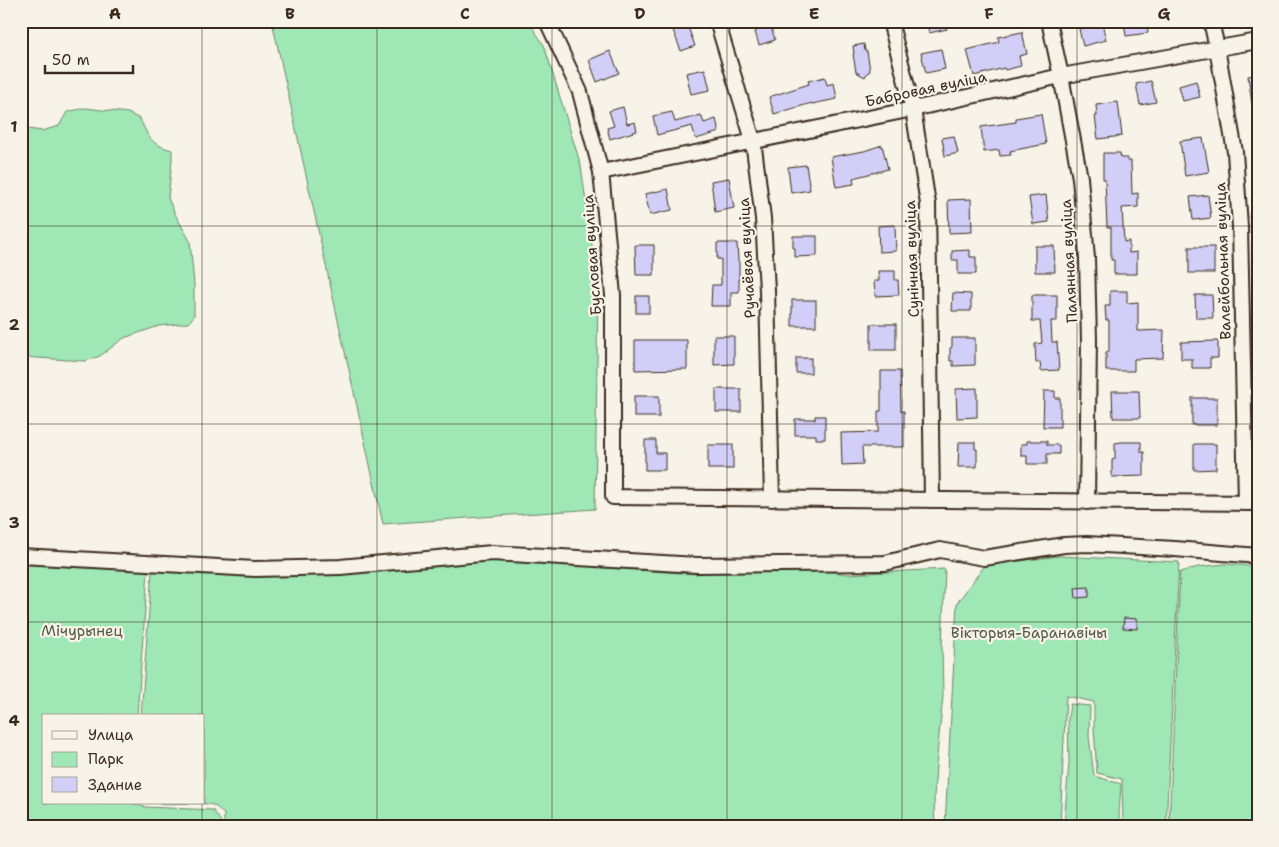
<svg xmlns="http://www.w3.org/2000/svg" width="1279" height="847" viewBox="0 0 1279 847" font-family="'Shantell Sans',sans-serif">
<rect width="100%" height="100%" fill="#f7f3e8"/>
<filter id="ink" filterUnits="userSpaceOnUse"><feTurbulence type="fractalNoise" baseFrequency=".02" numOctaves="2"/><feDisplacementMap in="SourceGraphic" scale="10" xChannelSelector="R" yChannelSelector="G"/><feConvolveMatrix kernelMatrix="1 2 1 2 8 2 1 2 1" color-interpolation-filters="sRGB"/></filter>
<g filter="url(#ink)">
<g fill="#9fe7b5" stroke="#6d886a">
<path d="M272 21H528L544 45 581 166 598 288 595 509 383 524Z"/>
<path d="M85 108 128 113 140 119C149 138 150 144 172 150V160L168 198 175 214 190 241 194 284V316L188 323 159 326 124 338 100 356 85 361 21 357V128L42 131 59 126 67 112Z"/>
<path d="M1059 556 1179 562 1166 826H1123L1122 779 1097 773 1094 729V702L1066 696 1060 826H945L957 603 985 565Z"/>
<path d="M492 560 696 574 771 564 848 574 945 569 942 646 943 696 936 766 934 797 935 826H224V814C221 812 218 808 215 806 205 801 173 805 159 803H204V716H141L152 571 256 576Z"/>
<path d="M21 564 148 571 137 716H44V803H131L146 807 213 810 221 822V826H21Z"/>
<path d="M1224 564 1242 565 1258 568V826H1169L1180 572 1198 567Z"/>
<path d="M1070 704 1090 706 1089 736 1094 776 1121 784 1119 815 1121 826H1064L1069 762 1068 718Z"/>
</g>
<g fill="#d1cff7" stroke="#3b2a1e">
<path d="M767 21H769L775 40 759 45 755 32 757 31 756 25Z"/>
<path d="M926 21H945L947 29 929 33Z"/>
<path d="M1124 21H1146L1148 33 1126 36Z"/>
<path d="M1102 23 1106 40 1083 46 1079 29Z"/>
<path d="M687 24 695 46 681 51 673 30Z"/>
<path d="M1022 32 1027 54 1019 56 1021 66 1005 70 1004 68 974 76 967 50 999 42 998 37Z"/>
<path d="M864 44 865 51H867L870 71 868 72 865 77 856 72 853 54H854L853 46Z"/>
<path d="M941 49 945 69 926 73 921 53Z"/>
<path d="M610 51 619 73 597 82 589 60Z"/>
<path d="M705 69 710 90 691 94 686 73Z"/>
<path d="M1257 75 1258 103 1252 104 1248 76Z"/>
<path d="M825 77 827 85 834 83 837 99 812 104V103L774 114 769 97 809 84 808 81Z"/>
<path d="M1151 81 1156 102 1140 105 1136 84Z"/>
<path d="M1196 81 1200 97 1183 101 1179 86Z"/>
<path d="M1118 102 1122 136 1098 139 1095 116H1097L1096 105Z"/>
<path d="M623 107 627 124 635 122 637 131 610 139 607 128 614 126 609 111Z"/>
<path d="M672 112 675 122 701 115 704 123 716 119 719 132 696 139 692 126 657 135 653 116Z"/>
<path d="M1041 114 1046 144 1010 151 1011 155 1000 156 999 150 984 152 981 127 1016 122V118Z"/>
<path d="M954 136 958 153 945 156 942 138Z"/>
<path d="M1203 138 1209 172 1185 176 1180 141Z"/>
<path d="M882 145 888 169 853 178 854 184 836 187 831 157 864 151Z"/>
<path d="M1103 153H1120L1121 158H1127V161H1131L1132 194 1138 193V207L1122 208 1124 242 1129 241V253L1137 252V274H1114V260H1111V227H1107L1105 179H1103Z"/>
<path d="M806 165 810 190 791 193 788 167Z"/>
<path d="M729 178 734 208 715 212 711 181Z"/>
<path d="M668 189 672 210 650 215 645 194Z"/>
<path d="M1046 195 1049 222 1033 224 1029 197Z"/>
<path d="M1208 195 1211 218 1193 220 1190 197Z"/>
<path d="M971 199 972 232 949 233 948 200Z"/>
<path d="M895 225 896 251 879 252 878 226Z"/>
<path d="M793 236H817V256L795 257V248H793Z"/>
<path d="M717 243H737L738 261 739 262V292H731V306H711L712 285H721V259H717Z"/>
<path d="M635 245H654V275H636Z"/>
<path d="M1035 246H1054L1055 272H1035Z"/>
<rect x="1189" y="247" width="25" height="26"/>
<path d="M970 250V257H976V274H958V260H952V251Z"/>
<path d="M878 271H895V280H898L899 295 875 296 874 281H879Z"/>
<path d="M1110 291H1127V303L1138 302V331L1164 330 1163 358 1134 359V371H1106V353L1109 352V320H1106L1105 306H1110Z"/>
<path d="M953 293 971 294V311H952Z"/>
<path d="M1032 295H1057V321H1051L1052 342H1057L1059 370 1041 371 1040 362 1036 363 1035 344 1042 343 1040 321H1032Z"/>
<path d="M1195 295H1212L1213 318H1196Z"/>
<rect x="636" y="296" width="13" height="17"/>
<rect x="792" y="300" width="24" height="26"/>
<rect x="871" y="324" width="25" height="26"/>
<path d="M714 336H734V364L714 365Z"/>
<path d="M952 338H975V365L953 366V361H950V348L952 347Z"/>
<path d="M635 340H687V369L635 370Z"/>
<path d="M1218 341V358H1210V368H1192V359H1181V342Z"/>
<rect x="796" y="358" width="15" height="15"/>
<path d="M881 371H900L901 411H904V447H862L863 464 842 465 841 433 878 432V411H881Z"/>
<path d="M977 388V417L957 418 956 389Z"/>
<rect x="716" y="389" width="25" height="23"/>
<path d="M1044 391H1055V398H1060V427H1043Z"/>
<path d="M1112 391H1139L1140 418H1113Z"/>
<rect x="634" y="396" width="25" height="21"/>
<rect x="1192" y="398" width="25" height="27"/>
<path d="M815 416H825V439H816V435H795V419H815Z"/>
<path d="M645 440H656V453H665V470H645Z"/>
<path d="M1027 441H1047V445H1059V454H1047V464H1027V456H1021V444H1027Z"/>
<path d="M959 442H975V449H977V467H958Z"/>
<path d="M1121 442H1141V452H1144V476L1112 477V460L1115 459V443Z"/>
<path d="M1194 444H1216V469L1194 470Z"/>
<rect x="708" y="445" width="25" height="24"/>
<path d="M1089 587V597L1076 598 1075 588Z"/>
<path d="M1124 618 1137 619V629L1123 628Z"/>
</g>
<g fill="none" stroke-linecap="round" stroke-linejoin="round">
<defs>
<g id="street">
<path d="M547 21 580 92 601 172 613 295V497L1258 503"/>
<path d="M717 21 753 140 763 218 767 290 772 499"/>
<path d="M890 21 913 109 928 204 932 500"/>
<path d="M1049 21 1061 76 1080 178 1087 258 1089 341 1087 502"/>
<path d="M1211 21 1217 48 1235 152 1240 227 1246 503"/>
<path d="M601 172 913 109 1061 76 1258 41"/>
<path d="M21 556 255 569 340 567 492 553 697 565 885 563 940 550 984 558 1064 545 1087 544 1175 549 1258 556"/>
</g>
</defs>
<use href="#street" stroke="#3b2a1e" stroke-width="18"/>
<use href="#street" stroke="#f7f3e8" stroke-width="14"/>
</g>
</g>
<path fill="none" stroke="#3b2a1e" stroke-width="1" stroke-opacity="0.55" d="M202 21V716M377 21V826M552 21V826M727 21V826M902 21V826M1077 21V826M21 226H1258M21 424H1258M21 622H1258M202 803V826"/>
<g text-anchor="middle" stroke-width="4.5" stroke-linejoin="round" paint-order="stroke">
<g font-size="15" fill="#3b2a1e" stroke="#f7f3e8">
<text transform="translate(926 89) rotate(-12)" y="5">Бабровая вуліца</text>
<text transform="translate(592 255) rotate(-94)" y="5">Бусловая вуліца</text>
<text transform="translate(747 258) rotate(-93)" y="5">Ручаёвая вуліца</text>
<text transform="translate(912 259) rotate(-92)" y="5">Сунічная вуліца</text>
<text transform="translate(1069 261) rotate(-93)" y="5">Палянная вуліца</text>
<text transform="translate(1223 261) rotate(-92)" y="5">Валейбольная вуліца</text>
</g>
<g font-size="15" fill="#545944" stroke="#f7f3e8">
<text x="82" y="636">Мічурынец</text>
<text x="1029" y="638">Вікторыя-Баранавічы</text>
</g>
</g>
<rect width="1279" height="847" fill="none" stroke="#f7f3e8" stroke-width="55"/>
<rect x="42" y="714" width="162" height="90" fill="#f7f3e8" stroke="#aca397"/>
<rect x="52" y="731" width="25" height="8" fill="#f7f3e8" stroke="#aca397"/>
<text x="88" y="740" font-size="15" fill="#3b2a1e">Улица</text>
<rect x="52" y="752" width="25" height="15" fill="#9fe7b5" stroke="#aca397"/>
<text x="88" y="764" font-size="15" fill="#3b2a1e">Парк</text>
<rect x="52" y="777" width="25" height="15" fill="#d1cff7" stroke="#aca397"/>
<text x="88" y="790" font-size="15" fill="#3b2a1e">Здание</text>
<path d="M45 65v8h88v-8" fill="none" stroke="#3b2a1e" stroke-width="2.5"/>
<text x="52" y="65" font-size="15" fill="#3b2a1e" stroke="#f7f3e8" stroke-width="4" paint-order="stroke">50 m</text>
<rect x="28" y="28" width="1224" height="792" fill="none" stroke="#3b2a1e" stroke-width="2"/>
<g font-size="16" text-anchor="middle" font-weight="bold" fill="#3b2a1e">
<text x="115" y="19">A</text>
<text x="290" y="19">B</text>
<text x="465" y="19">C</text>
<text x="640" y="19">D</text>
<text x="814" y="19">E</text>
<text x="989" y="19">F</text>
<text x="1164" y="19">G</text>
<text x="14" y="132">1</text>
<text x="14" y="330">2</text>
<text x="14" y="528">3</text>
<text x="14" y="726">4</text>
</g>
</svg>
